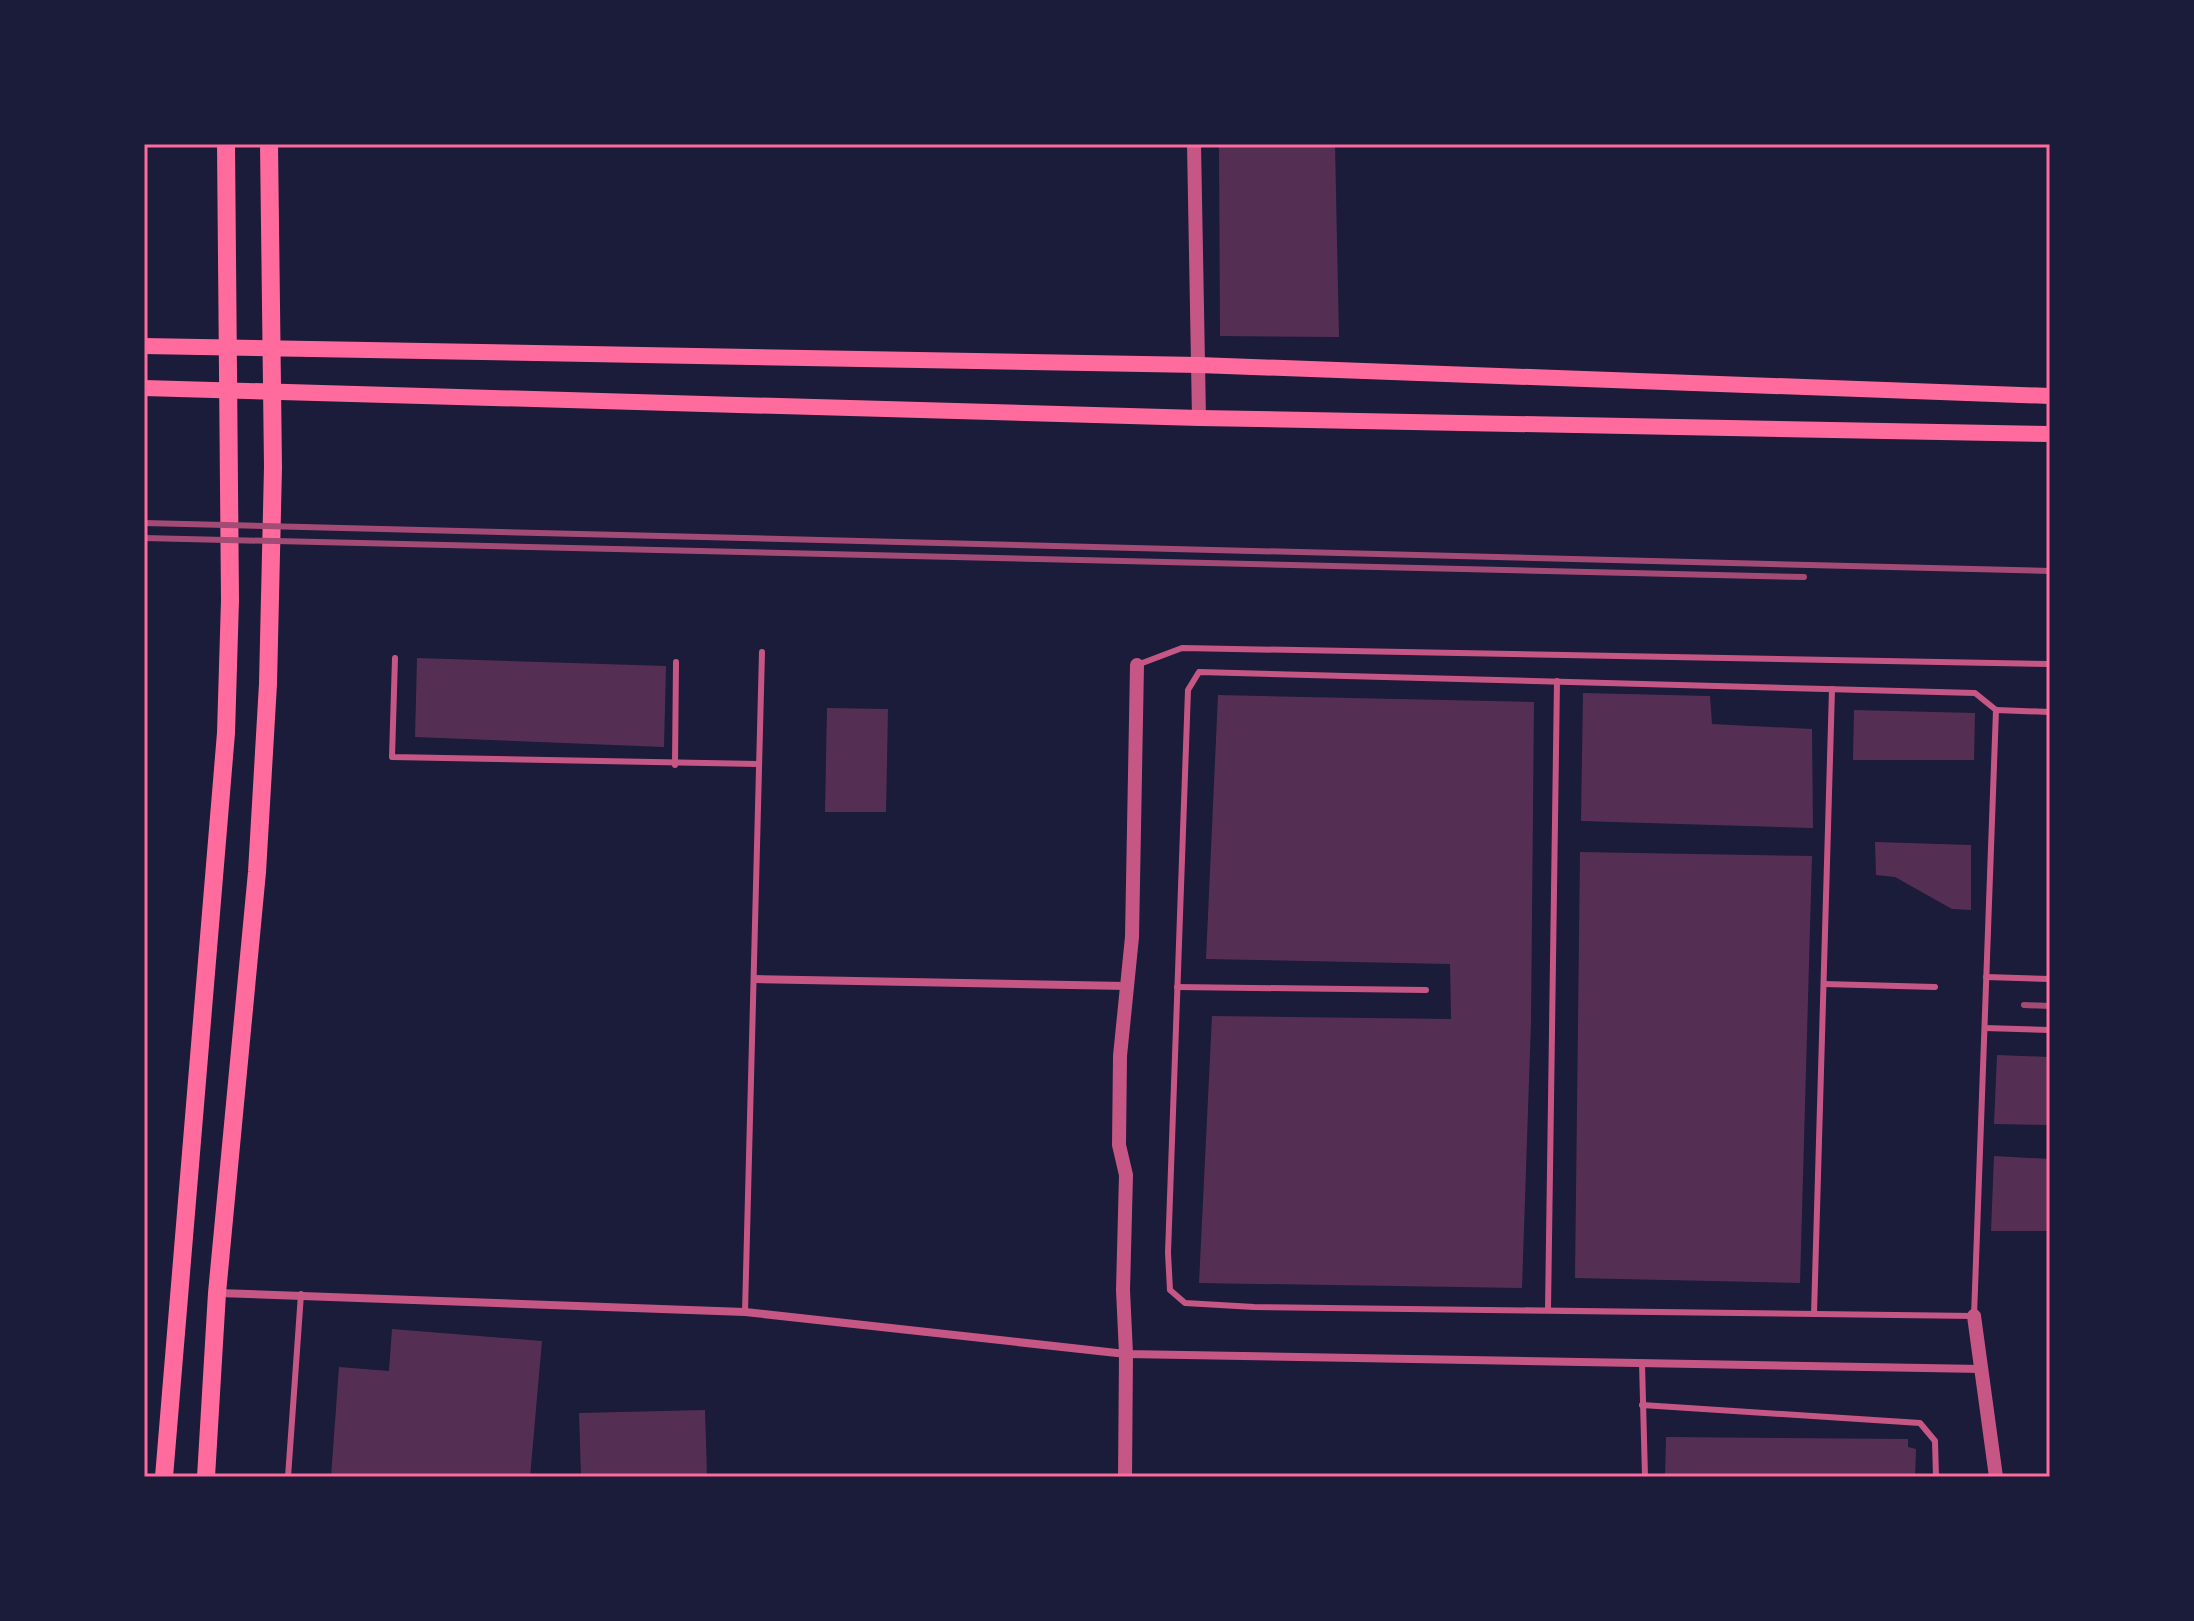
<svg xmlns="http://www.w3.org/2000/svg" width="2194" height="1621" viewBox="0 0 2194 1621" font-family="Karla,sans-serif">
<rect width="100%" height="100%" fill="#1b1b3a"/>
<g fill="#542f53">
<path d="M1219 144H1335L1339 337 1220 336Z"/>
<path d="M417 658 666 666 664 747 415 737Z"/>
<path d="M1583 693 1710 696 1712 724 1812 729 1813 828 1581 821Z"/>
<path d="M1218 695 1534 702 1531 1021 1522 1288 1199 1283 1212 1016 1451 1019 1450 964 1206 959Z"/>
<path d="M827 708 888 709 886 812H825Z"/>
<path d="M1854 710 1975 713 1974 760H1853Z"/>
<path d="M1875 842 1971 845V910L1952 909 1895 877 1876 875Z"/>
<path d="M1580 852 1812 856 1800 1283 1575 1278Z"/>
<path d="M1997 1055 2050 1057V1125L1994 1124Z"/>
<path d="M1994 1156 2050 1159V1231H1991Z"/>
<path d="M392 1329 542 1341 530 1477H331L339 1367 389 1371Z"/>
<path d="M705 1410 707 1477H581L579 1413Z"/>
<path d="M1666 1437 1908 1439V1447L1916 1449 1915 1477H1665Z"/>
</g>
<g fill="none" stroke-linecap="round" stroke-linejoin="round">
<g stroke="#c65784" stroke-width="6">
<path d="M395 658 392 757 758 764"/>
<path d="M1137 665 1182 648 2050 664"/>
<path d="M1199 672 1975 693 1996 710 1974 1316 1254 1307 1185 1303 1170 1290 1168 1253 1188 690Z"/>
<path d="M1996 710 2050 712"/>
<path d="M675 765 676 662"/>
<path d="M1986 977 2050 979"/>
<path d="M1824 984 1935 987"/>
<path d="M1177 987 1426 990"/>
<path d="M1985 1028 2050 1030"/>
<path d="M1548 1310 1557 681"/>
<path d="M745 1312 762 652"/>
<path d="M1814 1314 1832 689"/>
<path d="M1642 1363 1645 1477"/>
<path d="M1642 1405 1920 1423 1935 1441 1936 1477"/>
<path d="M288 1477 301 1294"/>
</g>
<g stroke="#c65784" stroke-width="8">
<path d="M755 979 1127 986"/>
<path d="M218 1293 745 1312 1126 1354 1982 1369"/>
</g>
<g stroke="#c65784" stroke-width="14">
<path d="M1194 144 1199 418"/>
<path d="M1974 1316 1996 1477"/>
<path d="M1125 1477 1126 1354 1123 1290 1126 1175 1119 1145 1120 1056 1132 937 1137 665"/>
</g>
<g stroke="#ff6b9d" stroke-width="16">
<path d="M144 346 1199 365 2050 396"/>
<path d="M144 388 1199 418 2050 434"/>
</g>
<g stroke="#ff6b9d" stroke-width="18">
<path d="M164 1477 226 733 230 600 226 144"/>
<path d="M206 1477 217 1293 257 872 268 684 273 467 269 144"/>
</g>
<g stroke="#a44b75" stroke-width="6">
<path d="M144 523 2050 571"/>
<path d="M144 538 1804 577"/>
<path d="M2024 1005 2050 1006"/>
</g>
</g>
<rect width="2194" height="1621" fill="none" stroke="#1b1b3a" stroke-width="292"/>
<rect x="146" y="146" width="1902" height="1329" fill="none" stroke="#ff6b9d" stroke-width="3"/>
</svg>
